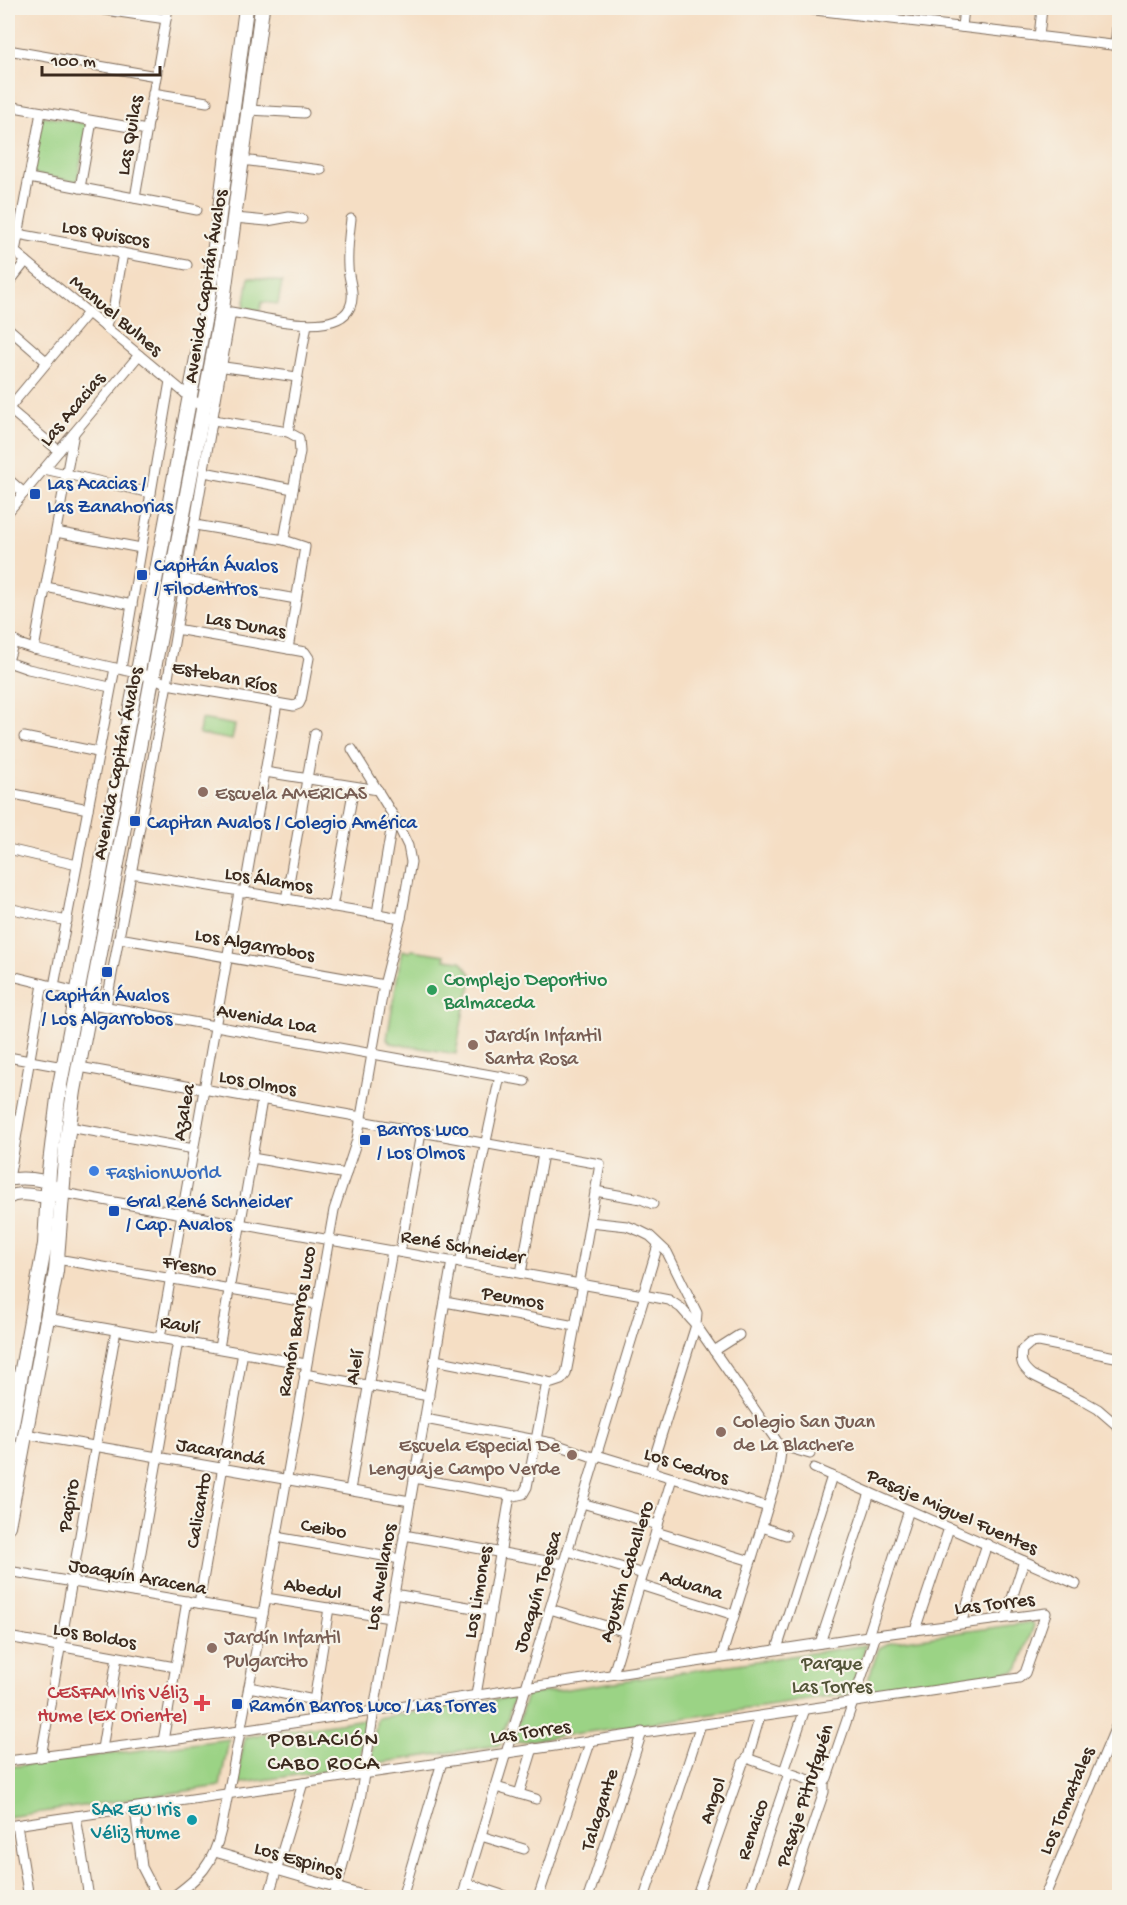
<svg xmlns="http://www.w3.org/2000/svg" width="1127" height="1905" viewBox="0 0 1127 1905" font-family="'Gochi Hand',sans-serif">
<rect width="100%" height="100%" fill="#f7f3e8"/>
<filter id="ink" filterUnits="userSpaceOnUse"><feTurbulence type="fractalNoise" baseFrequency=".0167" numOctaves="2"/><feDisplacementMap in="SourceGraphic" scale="12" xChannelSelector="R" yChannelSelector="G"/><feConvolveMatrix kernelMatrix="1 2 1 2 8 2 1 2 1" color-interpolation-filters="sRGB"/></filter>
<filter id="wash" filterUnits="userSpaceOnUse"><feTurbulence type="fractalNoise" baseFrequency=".008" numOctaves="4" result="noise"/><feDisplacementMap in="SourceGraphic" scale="24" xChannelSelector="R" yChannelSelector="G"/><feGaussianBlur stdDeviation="1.35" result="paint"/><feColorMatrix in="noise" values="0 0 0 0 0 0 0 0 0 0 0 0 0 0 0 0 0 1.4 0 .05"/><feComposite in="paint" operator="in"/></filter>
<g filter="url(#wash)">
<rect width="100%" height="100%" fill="#f5dec4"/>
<g fill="#9bd385" stroke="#6b7e52" stroke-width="1.5">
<path d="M42 116 88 124 77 182 32 174Z"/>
<path d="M249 277 282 282 278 304 262 302 260 311 244 308Z"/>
<path d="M201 719 235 725 232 740 199 734Z"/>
<path d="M402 950 409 952 412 950 445 955V959L461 961 474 978 465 1003 456 1054 391 1043 387 1039Z"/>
<path d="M1032 1622 1034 1625 1019 1667 1015 1671 870 1692 865 1688 879 1648 891 1642Z"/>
<path d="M866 1645 850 1694 512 1743 527 1695Z"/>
<path d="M514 1697 500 1745 370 1764 377 1718Z"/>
<path d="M366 1719 359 1766 236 1784 245 1737Z"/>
<path d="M229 1739 220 1786 8 1817V1767Z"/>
</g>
</g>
<g filter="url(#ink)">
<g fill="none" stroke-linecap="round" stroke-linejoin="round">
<defs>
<g id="minor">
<path d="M92 8 166 19"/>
<path d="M798 8 1120 46"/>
<path d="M962 27 964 8"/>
<path d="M1039 37 1042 8"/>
<path d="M1115 46 1119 8"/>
<path d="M8 50 156 76"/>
<path d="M153 93 207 102"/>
<path d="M8 106 147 130"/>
<path d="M249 110 304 113"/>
<path d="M242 160 321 170"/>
<path d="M29 178 197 210"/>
<path d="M80 188 92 121"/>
<path d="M135 198 168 8"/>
<path d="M235 218 267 221 289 217 302 219"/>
<path d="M18 234 187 265"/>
<path d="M8 246 204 409"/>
<path d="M15 252 41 112"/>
<path d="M8 284 26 261"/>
<path d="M105 327 114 305 123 253"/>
<path d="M8 328 47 362"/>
<path d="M217 366 297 377"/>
<path d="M8 408 59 451"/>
<path d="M9 408 88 313"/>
<path d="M207 419 288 432 299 438 300 452 284 540"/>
<path d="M288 432 307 324"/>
<path d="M44 469 151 493"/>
<path d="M204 472 293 489"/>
<path d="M8 479 24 493"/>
<path d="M8 512 139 355"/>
<path d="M195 525 284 540 305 547 288 649"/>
<path d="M56 532 141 548"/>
<path d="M185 579 296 599"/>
<path d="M46 587 132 605"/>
<path d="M8 636 19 644 34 649 153 677 167 684 294 706 299 704 301 700 309 658 305 652 176 629"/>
<path d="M34 649 74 433"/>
<path d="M8 661 14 641"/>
<path d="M8 662 28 669 110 687"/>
<path d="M121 669 170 381"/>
<path d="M24 737 98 752"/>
<path d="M265 772 378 790"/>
<path d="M14 794 88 809"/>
<path d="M8 849 77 865"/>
<path d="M131 873 401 918"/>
<path d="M244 893 277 703"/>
<path d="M286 900 315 733"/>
<path d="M332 907 354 787"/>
<path d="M8 908 67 921"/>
<path d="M377 913 393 818"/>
<path d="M119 938 384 985"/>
<path d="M8 975 77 992 91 1004 525 1081"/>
<path d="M54 986 115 668"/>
<path d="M106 1006 167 684 231 312C258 316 336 339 350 307 356 294 348 279 348 266 347 250 349 235 351 219"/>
<path d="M8 1057 63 1067"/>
<path d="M79 1067 361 1117"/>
<path d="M360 1121 600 1164 579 1284"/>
<path d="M69 1127 194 1149"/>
<path d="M252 1158 346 1174"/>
<path d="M9 1179 43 984"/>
<path d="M595 1191 641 1199 653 1204"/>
<path d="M63 1193 643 1295 669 1300 681 1308 696 1325 776 1440 781 1452 778 1474 721 1658"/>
<path d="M590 1222 627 1226 640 1231 650 1236 667 1252 697 1313 696 1325 650 1471"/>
<path d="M400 1252 421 1133"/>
<path d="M57 1259 317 1304"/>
<path d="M460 1263 500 1076"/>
<path d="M521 1273 543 1154"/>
<path d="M643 1295 658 1245"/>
<path d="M445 1302 575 1326"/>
<path d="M47 1318 306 1364"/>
<path d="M160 1338 239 892"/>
<path d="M219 1348 262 1100"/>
<path d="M714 1351 739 1335"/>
<path d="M1120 1358 1039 1342 1030 1343 1022 1350C1020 1362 1022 1367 1032 1375L1082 1400 1098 1409 1120 1428"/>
<path d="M435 1360 552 1383 561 1380 566 1374 583 1284"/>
<path d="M304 1374 429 1396"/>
<path d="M425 1419 552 1443 596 1458"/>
<path d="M25 1434 410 1501"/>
<path d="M779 1445 810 1454"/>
<path d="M597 1455 768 1507"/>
<path d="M814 1468 1076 1584"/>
<path d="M414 1478 514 1496 523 1494 527 1487 547 1382"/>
<path d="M350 1490 392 1251"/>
<path d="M582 1503 658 1525"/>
<path d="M762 1527 786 1535"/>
<path d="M656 1532 751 1561"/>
<path d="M404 1535 563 1564"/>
<path d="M276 1537 400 1559"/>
<path d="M568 1551 643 1574"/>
<path d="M8 1571 263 1614"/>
<path d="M640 1585 734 1615"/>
<path d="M134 1592 178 1341"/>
<path d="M394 1594 491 1611"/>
<path d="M266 1598 390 1618"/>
<path d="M199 1603 243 1352"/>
<path d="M550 1609 626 1632"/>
<path d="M1006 1617 1024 1561"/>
<path d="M961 1623 987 1544"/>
<path d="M915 1630 949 1528"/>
<path d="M868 1636 909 1510"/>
<path d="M8 1637 175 1667"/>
<path d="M820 1643 870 1493"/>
<path d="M777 1649 832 1476"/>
<path d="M613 1674 672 1478"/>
<path d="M249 1687 314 1700"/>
<path d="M476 1695 510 1496"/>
<path d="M311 1720 329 1608"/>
<path d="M163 1741 187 1601"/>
<path d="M102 1749 117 1657"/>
<path d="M41 1757 116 1330"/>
<path d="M748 1757 752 1760 818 1783 824 1782"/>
<path d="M8 1761 240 1731 868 1636 1046 1613 1025 1673 1019 1678 8 1826"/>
<path d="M784 1771 805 1709"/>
<path d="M496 1787 536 1799"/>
<path d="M519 1794 533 1748"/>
<path d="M135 1808 142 1867 158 1898"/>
<path d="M76 1816 89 1898"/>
<path d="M17 1825 29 1898"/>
<path d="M481 1836 524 1849"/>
<path d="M215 1852 373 1898"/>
<path d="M466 1883 511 1898"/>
<path d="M171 1898C200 1877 213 1865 221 1830L263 1614 334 1210 357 1140 384 985 401 918 411 862 408 846 394 817 352 749"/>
<path d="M268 1898 303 1783"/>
<path d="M334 1898 360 1800 374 1710 452 1261"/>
<path d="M402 1898 442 1762"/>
<path d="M462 1898 645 1295"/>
<path d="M538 1898 591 1740"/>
<path d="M588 1898 642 1732"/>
<path d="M644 1898 701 1724"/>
<path d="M696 1898 743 1763 748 1757 760 1716"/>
<path d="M747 1898 789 1773"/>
<path d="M788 1898 824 1792V1782L827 1778 876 1635"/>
<path d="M1044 1898 1120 1717"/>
</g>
<g id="major">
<path d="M8 1180C21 1177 44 1178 55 1187"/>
<path d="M8 1198C23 1189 39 1200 56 1195"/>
</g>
<g id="highway">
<path d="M8 1445 45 1244 49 1171 59 1090 208 300 246 8"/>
<path d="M8 1526 56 1271 66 1146 74 1091 222 309 262 8"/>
</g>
</defs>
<use href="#minor" stroke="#7c6958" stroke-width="11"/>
<use href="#major" stroke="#7c6958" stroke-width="14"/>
<use href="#highway" stroke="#7c6958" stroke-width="16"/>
<use href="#minor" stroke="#fff" stroke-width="9"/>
<use href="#major" stroke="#fff" stroke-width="12"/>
<use href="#highway" stroke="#fff" stroke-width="14"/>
</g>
</g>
<g fill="#1a4fb4" stroke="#f7f3e8" stroke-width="2">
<rect x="29" y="488" width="12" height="12" rx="3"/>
<rect x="136" y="569" width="12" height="12" rx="3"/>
<rect x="129" y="815" width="12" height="12" rx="3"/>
<rect x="101" y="966" width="12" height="12" rx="3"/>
<rect x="359" y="1134" width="12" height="12" rx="3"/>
<rect x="108" y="1205" width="12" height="12" rx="3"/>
<rect x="231" y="1698" width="12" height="12" rx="3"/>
</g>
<g fill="#8d6e63" stroke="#f7f3e8" stroke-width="2">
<circle cx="203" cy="792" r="6"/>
<circle cx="473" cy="1045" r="6"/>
<circle cx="721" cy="1432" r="6"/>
<circle cx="572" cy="1455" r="6"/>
<circle cx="212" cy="1648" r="6"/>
</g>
<circle fill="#2e9e5b" stroke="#f7f3e8" stroke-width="2" cx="432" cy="990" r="6"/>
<circle fill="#3f7fe0" stroke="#f7f3e8" stroke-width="2" cx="94" cy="1171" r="6"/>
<path fill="#e0444e" stroke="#f7f3e8" stroke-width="2" d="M199 1694h6v6h6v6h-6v6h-6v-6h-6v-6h6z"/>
<circle fill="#0f9aa8" stroke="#f7f3e8" stroke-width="2" cx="192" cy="1820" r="6"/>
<g text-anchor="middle" stroke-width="4.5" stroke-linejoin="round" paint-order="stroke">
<g font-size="20" fill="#3b2a1e" stroke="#f7f3e8">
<text transform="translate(128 135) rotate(-80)" y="7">Las Quilas</text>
<text transform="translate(106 232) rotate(10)" y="7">Los Quiscos</text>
<text transform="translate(204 286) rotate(-81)" y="7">Avenida Capitán Ávalos</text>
<text transform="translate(117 314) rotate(40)" y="7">Manuel Bulnes</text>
<text transform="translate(71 408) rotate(-50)" y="7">Las Acacias</text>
<text transform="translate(246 623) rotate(10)" y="7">Las Dunas</text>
<text transform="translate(225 675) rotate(11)" y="7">Esteban Ríos</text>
<text transform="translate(116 763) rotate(-79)" y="7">Avenida Capitán Ávalos</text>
<text transform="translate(269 878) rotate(9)" y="7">Los Álamos</text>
<text transform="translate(255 943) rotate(10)" y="7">Los Algarrobos</text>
<text transform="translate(267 1017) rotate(10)" y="7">Avenida Loa</text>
<text transform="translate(258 1081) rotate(10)" y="7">Los Olmos</text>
<text transform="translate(182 1112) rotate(-80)" y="7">Azalea</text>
<text transform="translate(463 1245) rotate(10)" y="7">René Schneider</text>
<text transform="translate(190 1264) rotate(10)" y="7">Fresno</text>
<text transform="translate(513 1296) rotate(10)" y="7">Peumos</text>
<text transform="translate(295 1321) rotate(-80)" y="7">Ramón Barros Luco</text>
<text transform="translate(180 1323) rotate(10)" y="7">Raulí</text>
<text transform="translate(353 1367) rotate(-80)" y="7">Alelí</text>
<text transform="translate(221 1450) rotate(10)" y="7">Jacarandá</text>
<text transform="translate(687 1464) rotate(17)" y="7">Los Cedros</text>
<text transform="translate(67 1505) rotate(-80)" y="7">Papiro</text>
<text transform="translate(197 1510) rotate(-80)" y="7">Calicanto</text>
<text transform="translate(953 1510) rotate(24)" y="7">Pasaje Miguel Fuentes</text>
<text transform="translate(324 1527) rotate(10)" y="7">Ceibo</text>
<text transform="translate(625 1571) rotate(-73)" y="7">Agustín Caballero</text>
<text transform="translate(138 1575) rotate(10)" y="7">Joaquín Aracena</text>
<text transform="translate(379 1577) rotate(-80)" y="7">Los Avellanos</text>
<text transform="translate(692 1583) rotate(17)" y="7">Aduana</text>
<text transform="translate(313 1587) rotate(9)" y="7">Abedul</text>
<text transform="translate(536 1591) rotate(-73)" y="7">Joaquín Toesca</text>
<text transform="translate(476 1592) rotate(-80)" y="7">Los Limones</text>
<text transform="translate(994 1602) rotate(-7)" y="7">Las Torres</text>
<text transform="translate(95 1634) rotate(10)" y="7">Los Boldos</text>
<text transform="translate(530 1730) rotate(-8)" y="7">Las Torres</text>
<text transform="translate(803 1795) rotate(-72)" y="7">Pasaje Pitrufquén</text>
<text transform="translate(711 1800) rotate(-71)" y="7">Angol</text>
<text transform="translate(1065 1800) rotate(-67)" y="7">Los Tomatales</text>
<text transform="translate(598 1809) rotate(-72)" y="7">Talagante</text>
<text transform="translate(751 1829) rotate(-71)" y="7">Renaico</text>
<text transform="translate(299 1858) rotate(16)" y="7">Los Espinos</text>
</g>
<g font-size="20" fill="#164399" stroke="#f7f3e8" text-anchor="start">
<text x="47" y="489">Las Acacias /<tspan x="47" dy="23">Las Zanahorias</tspan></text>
<text x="154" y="571">Capitán Ávalos<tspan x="154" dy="23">/ Filodentros</tspan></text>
<text x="147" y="828">Capitan Avalos / Colegio América</text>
<text x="107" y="1001" text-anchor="middle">Capitán Ávalos<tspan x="107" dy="23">/ Los Algarrobos</tspan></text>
<text x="377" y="1135">Barros Luco<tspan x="377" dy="23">/ Los Olmos</tspan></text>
<text x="126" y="1207">Gral René Schneider<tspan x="126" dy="23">/ Cap. Avalos</tspan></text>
<text x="249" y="1711">Ramón Barros Luco / Las Torres</text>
</g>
<g font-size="20" fill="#785e54" stroke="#f7f3e8" text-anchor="start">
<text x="215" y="799">Escuela AMERICAS</text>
<text x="485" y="1041">Jardín Infantil<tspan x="485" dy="23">Santa Rosa</tspan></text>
<text x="733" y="1427">Colegio San Juan<tspan x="733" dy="23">de La Blachere</tspan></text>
<text x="560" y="1451" text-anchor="end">Escuela Especial De<tspan x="560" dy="23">Lenguaje Campo Verde</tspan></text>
<text x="224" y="1643">Jardín Infantil<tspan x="224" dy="23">Pulgarcito</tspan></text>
</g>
<g font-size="20" fill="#27864d" stroke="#f7f3e8" text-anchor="start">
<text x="444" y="985">Complejo Deportivo<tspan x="444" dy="23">Balmaceda</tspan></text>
</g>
<g font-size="20" fill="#366cbe" stroke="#f7f3e8" text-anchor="start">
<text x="106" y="1178">FashionWorld</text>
</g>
<g font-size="20" fill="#535438" stroke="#f7f3e8">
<text x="832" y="1669">Parque<tspan x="832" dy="23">Las Torres</tspan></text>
</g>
<g font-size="20" fill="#be3a42" stroke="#f7f3e8" text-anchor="end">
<text x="188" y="1698">CESFAM Iris Véliz<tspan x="188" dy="23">Hume (Ex Oriente)</tspan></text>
</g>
<g font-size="20" fill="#0d838f" stroke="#f7f3e8" text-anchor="end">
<text x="180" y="1815">SAR EU Iris<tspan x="180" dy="23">Véliz Hume</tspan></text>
</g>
<g font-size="21" letter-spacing="1.5" fill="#3b2a1e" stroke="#f7f3e8">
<text x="324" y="1745">POBLACIÓN<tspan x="324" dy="24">CABO ROCA</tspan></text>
</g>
</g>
<rect width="1127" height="1905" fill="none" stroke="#f7f3e8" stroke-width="30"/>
<path d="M42 66v9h118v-9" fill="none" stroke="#3b2a1e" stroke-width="3"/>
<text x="51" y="66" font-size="18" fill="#3b2a1e" stroke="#f7f3e8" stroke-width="4.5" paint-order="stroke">100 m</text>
</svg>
